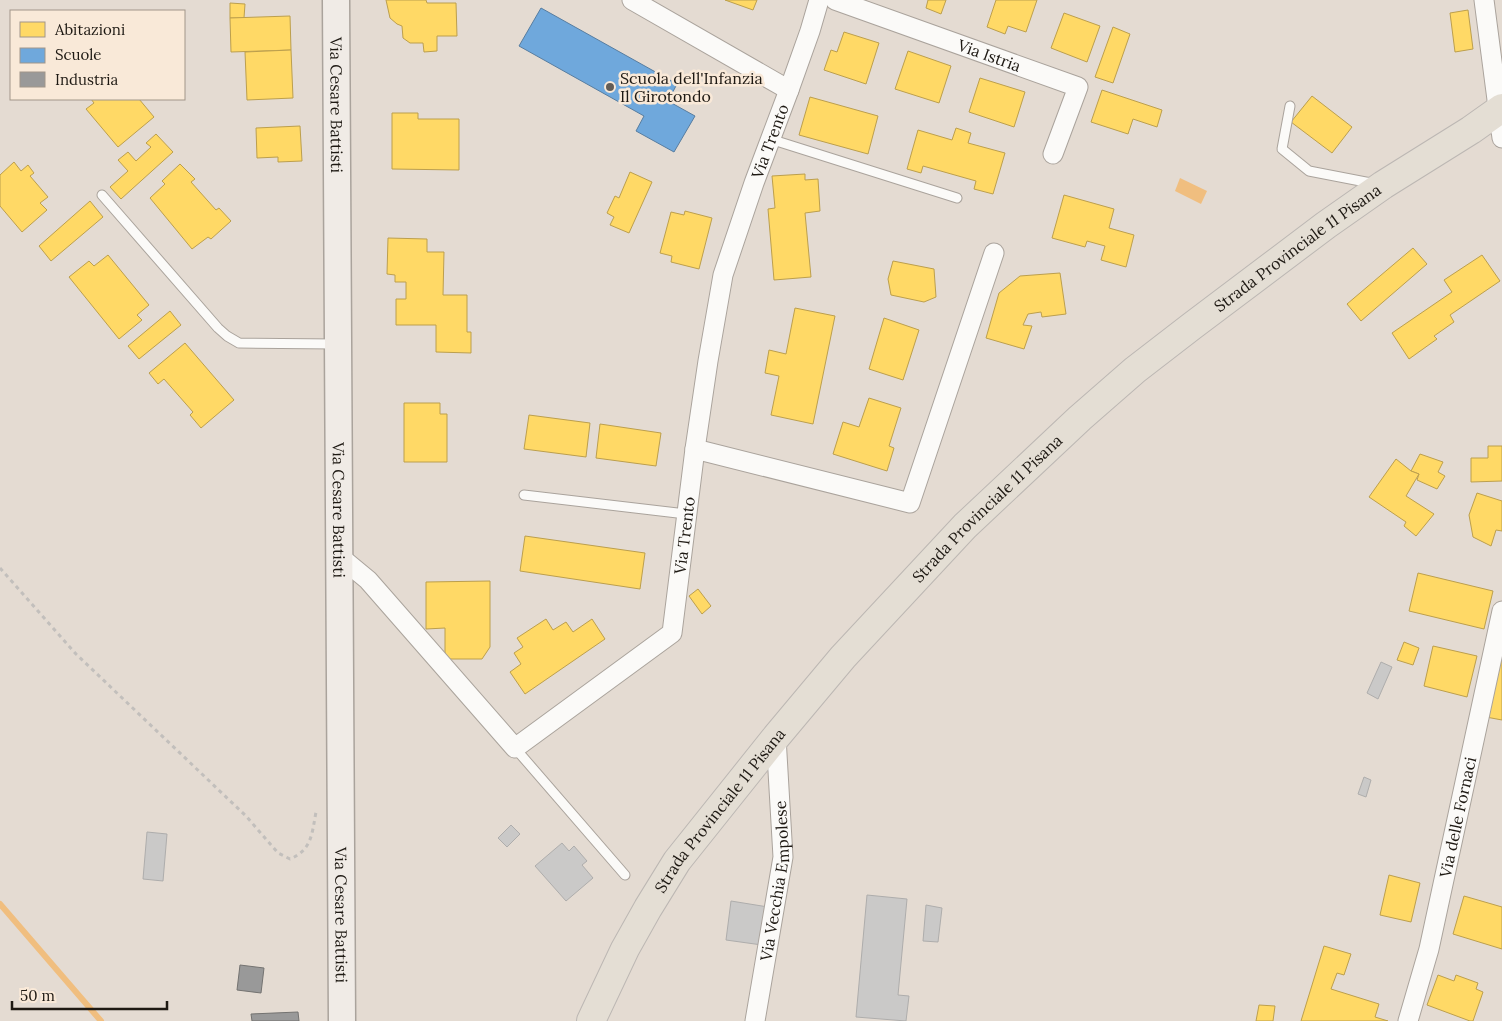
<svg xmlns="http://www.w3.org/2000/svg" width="1502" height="1021" viewBox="0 0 1502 1021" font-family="Lora,serif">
<rect width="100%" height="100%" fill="#e4dbd2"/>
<path fill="#f0be7f" d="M1180 178 1207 191 1201 204 1175 191Z"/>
<g fill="#ffd966" stroke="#bc9f4d">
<path d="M386 0H426L427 3H456L457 36H437V51L424 52 423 43H410L403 38 402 26 397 24 390 18Z"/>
<path d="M725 0H757L753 10Z"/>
<path d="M928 0H946L941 14 926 8Z"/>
<path d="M996 0H1037L1026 32 1008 26 1005 34 987 27Z"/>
<path d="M230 3 245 4 244 18H230Z"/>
<path d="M1468 10 1473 49 1455 52 1450 13Z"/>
<path d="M1064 13 1100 26 1087 62 1051 48Z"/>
<path d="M290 16 291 50 231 52 230 18Z"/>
<path d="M1113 27 1130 34 1113 83 1095 77Z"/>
<path d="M844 32 879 43 866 84 824 70 831 50 837 52Z"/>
<path d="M291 50 293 98 247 100 245 52Z"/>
<path d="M908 51 951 66 939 103 895 89Z"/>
<path d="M980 78 1025 92 1014 127 969 112Z"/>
<path d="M1102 90 1162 110 1157 127 1133 119 1128 134 1091 122Z"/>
<path d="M1312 96 1352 127 1332 153 1291 122Z"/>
<path d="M810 97 878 116 868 154 799 135Z"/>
<path d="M91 99H139L154 117 118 147 86 109 94 103Z"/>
<path d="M392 113H418V119H459V170L392 169Z"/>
<path d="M300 126 302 161 278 162V157L257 158 256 128Z"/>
<path d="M956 128 971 133 968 143 1005 153 993 194 974 189 976 181 923 166 921 173 907 169 918 130 952 140Z"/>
<path d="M156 134 173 152 121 199 110 187 128 171 118 160 128 152 136 161 151 147 146 143Z"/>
<path d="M14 162 21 171 28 165 34 173 30 176 48 197 40 203 47 210 22 232 0 206V175Z"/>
<path d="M180 164 195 179 191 182 216 210 219 208 231 221 211 239 208 237 192 249 150 198 165 184 162 181Z"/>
<path d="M630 172 652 182 629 233 610 225 614 217 607 213 615 196 619 198Z"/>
<path d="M805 174V180L818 179 820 211 805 213 811 277 774 280 768 209 775 208 772 176Z"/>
<path d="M1064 195 1114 209 1109 228 1134 235 1126 267 1101 260 1105 246 1087 241 1085 247 1052 238Z"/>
<path d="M90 201 103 217 51 261 39 246Z"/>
<path d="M685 211 712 218 699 269 671 262 672 256 660 253 671 212 684 215Z"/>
<path d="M388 238 427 239V252H444L443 295H467V332H471V353L436 352V325H396V299H406V282H395V275L387 274Z"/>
<path d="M1413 248 1427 264 1361 321 1347 304Z"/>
<path d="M108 255 149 305 137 315 142 320 119 339 69 277 89 261 94 266Z"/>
<path d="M1482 255 1500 281 1450 315 1454 322 1434 336 1437 339 1409 359 1392 333 1452 292 1444 280Z"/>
<path d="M893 261 934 269 936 297 924 302 891 295 888 279Z"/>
<path d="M1060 273 1066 314 1042 317 1041 312 1028 314 1023 325 1032 326 1024 349 986 338 999 293 1020 276Z"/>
<path d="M795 308 835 316 813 424 771 415 779 376 765 373 769 350 786 354Z"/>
<path d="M170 311 181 325 139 359 128 346Z"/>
<path d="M884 318 919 330 903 380 869 369Z"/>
<path d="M185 343 234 400 201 428 190 415 193 412 164 379 158 384 149 373Z"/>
<path d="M869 398 901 408 889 446 894 448 887 471 833 454 843 422 859 427Z"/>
<path d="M404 403H440V414H447V462H404Z"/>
<path d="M529 415 590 423 586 457 524 449Z"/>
<path d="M600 424 661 433 656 466 596 458Z"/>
<path d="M1488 446H1502V481L1471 482V458H1488Z"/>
<path d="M1420 454 1443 462 1438 472 1445 476 1437 489 1417 480 1419 474 1411 471Z"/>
<path d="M1396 459 1411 471 1419 474 1406 496 1434 514 1416 536 1404 526 1406 522 1369 497Z"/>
<path d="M1477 493 1502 501V531L1496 530 1491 546 1473 537 1469 515Z"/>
<path d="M525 536 645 553 640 589 520 571Z"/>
<path d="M1418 573 1493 591 1484 629 1409 611Z"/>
<path d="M490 581V647L482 659H445V628L426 629V582Z"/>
<path d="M698 589 711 606 702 614 689 596Z"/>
<path d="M546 619 553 630 566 622 573 632 592 619 605 639 525 694 510 672 521 664 514 653 523 647 517 638Z"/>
<path d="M1404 642 1419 648 1413 665 1397 660Z"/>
<path d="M1433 646 1477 656 1467 697 1424 686Z"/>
<path d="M1502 648V720L1486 717Z"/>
<path d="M1389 875 1420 883 1411 922 1380 915Z"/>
<path d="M1464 896 1502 907V949L1453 934Z"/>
<path d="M1324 946 1351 954 1344 975 1337 973 1331 989 1379 1004 1375 1017 1388 1021H1301Z"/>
<path d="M1438 975 1454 981 1456 975 1478 983 1476 989 1483 992 1473 1021H1470L1427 1005Z"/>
<path d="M1259 1005 1275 1006 1273 1021H1256Z"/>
</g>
<path fill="#6fa8dc" stroke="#577da0" d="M541 8 677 84 668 101 695 116 674 152 636 131 644 116 519 46Z"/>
<g fill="#999" stroke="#747371">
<path d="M240 965 264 968 261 993 237 990Z"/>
<path d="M298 1012 299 1021H252L251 1014Z"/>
</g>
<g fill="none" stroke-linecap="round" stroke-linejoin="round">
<path stroke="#f0be7f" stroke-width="6" d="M0 904 101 1021"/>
</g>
<g fill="#cac9c8" stroke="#aeadac">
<path d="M1381 662 1392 667 1378 699 1367 693Z"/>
<path d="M1364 777 1371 780 1366 797 1358 794Z"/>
<path d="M511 825 520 834 507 847 498 838Z"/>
<path d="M147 832 167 834 163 881 143 879Z"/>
<path d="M562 843 569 851 574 846 587 861 582 865 593 878 566 901 535 866Z"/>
<path d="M867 895 907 899 898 995 909 996 906 1021 856 1017Z"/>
<path d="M731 901 768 907 762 945 726 940Z"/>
<path d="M926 905 942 908 938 942 923 941Z"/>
</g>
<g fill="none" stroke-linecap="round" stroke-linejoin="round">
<defs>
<g id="lane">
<path d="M1290 106 1282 149 1309 171 1376 184"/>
<path d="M770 139 957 198"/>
<path d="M102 195 218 328 227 336 239 343 336 344"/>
<path d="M524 495 686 514"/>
<path d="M515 748 625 875"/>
</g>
<g id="street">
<path d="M632 0 789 90"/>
<path id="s1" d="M835 0 1078 87 1053 154"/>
<path d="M1484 0 1502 138"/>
<path d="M695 449 910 503 994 253"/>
<path id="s2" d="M339 556 368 580 515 748 672 633 695 449 708 361 723 275 754 183 789 90 810 31 819 0"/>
<path id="s3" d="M755 1021 783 857 776 737"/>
<path id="s4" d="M1408 1021 1429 949 1502 611"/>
</g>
<g id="secondary">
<path id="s5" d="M336 0 342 1021"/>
</g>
<g id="primary">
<path id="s6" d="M591 1021 625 949 648 908 677 861 776 737 843 657 965 526 1080 418 1135 370 1192 326 1326 225 1383 185 1471 130 1502 108"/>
</g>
</defs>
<use href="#lane" stroke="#aaa39c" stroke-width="11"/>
<use href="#street" stroke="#aaa39c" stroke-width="21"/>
<use href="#secondary" stroke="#aaa39c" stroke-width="29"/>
<use href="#primary" stroke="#bcb7b3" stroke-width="30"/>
<path stroke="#c2bfbc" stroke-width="3" stroke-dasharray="4 4" stroke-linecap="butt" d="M0 568 76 654 246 816 278 853 290 859C312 850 312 833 316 812"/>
<use href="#lane" stroke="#fbfaf8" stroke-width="9"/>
<use href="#street" stroke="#fbfaf8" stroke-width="19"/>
<use href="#secondary" stroke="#f0ebe6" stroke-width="26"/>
<use href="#primary" stroke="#e4ded4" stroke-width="28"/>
</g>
<circle fill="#635d56" stroke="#f9e9d8" stroke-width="2" cx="610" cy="87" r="5"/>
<g text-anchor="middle" stroke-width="5" stroke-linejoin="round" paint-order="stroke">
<g font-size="16" fill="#1e1913" stroke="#f9e9d8">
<text dy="6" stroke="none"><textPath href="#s1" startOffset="164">Via Istria</textPath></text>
<text dy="6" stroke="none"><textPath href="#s5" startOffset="105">Via Cesare Battisti</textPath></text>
<text dy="6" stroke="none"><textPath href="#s2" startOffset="959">Via Trento</textPath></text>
<text dy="6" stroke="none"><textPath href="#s6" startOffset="1058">Strada Provinciale 11 Pisana</textPath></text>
<text dy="6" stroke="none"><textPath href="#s6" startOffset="652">Strada Provinciale 11 Pisana</textPath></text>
<text dy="6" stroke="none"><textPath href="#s5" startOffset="510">Via Cesare Battisti</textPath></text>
<text dy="6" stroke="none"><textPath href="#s2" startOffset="554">Via Trento</textPath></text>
<text dy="6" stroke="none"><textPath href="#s6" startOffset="248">Strada Provinciale 11 Pisana</textPath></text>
<text dy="6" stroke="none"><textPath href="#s4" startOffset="210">Via delle Fornaci</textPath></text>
<text dy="6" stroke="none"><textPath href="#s3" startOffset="142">Via Vecchia Empolese</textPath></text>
<text dy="6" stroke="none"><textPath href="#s5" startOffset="915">Via Cesare Battisti</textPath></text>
</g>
<g font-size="16" fill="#1e1913" stroke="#f9e9d8" text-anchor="start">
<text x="620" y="84">Scuola dell'Infanzia<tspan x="620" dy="18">Il Girotondo</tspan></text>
</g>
</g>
<rect x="10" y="10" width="175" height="90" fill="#f9e9d8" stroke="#a19689"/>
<rect x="20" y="22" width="25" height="15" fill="#ffd966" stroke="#a19689"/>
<text x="55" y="35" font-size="15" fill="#1e1913">Abitazioni</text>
<rect x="20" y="48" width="25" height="15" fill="#6fa8dc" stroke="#a19689"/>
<text x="55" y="60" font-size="15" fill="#1e1913">Scuole</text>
<rect x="20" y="72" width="25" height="15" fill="#999999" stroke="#a19689"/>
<text x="55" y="85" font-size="15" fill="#1e1913">Industria</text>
<path d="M12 1001v8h155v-8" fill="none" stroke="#1e1913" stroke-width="2.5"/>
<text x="20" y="1001" font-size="15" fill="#1e1913" stroke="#f9e9d8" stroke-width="4" paint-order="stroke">50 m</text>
</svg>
